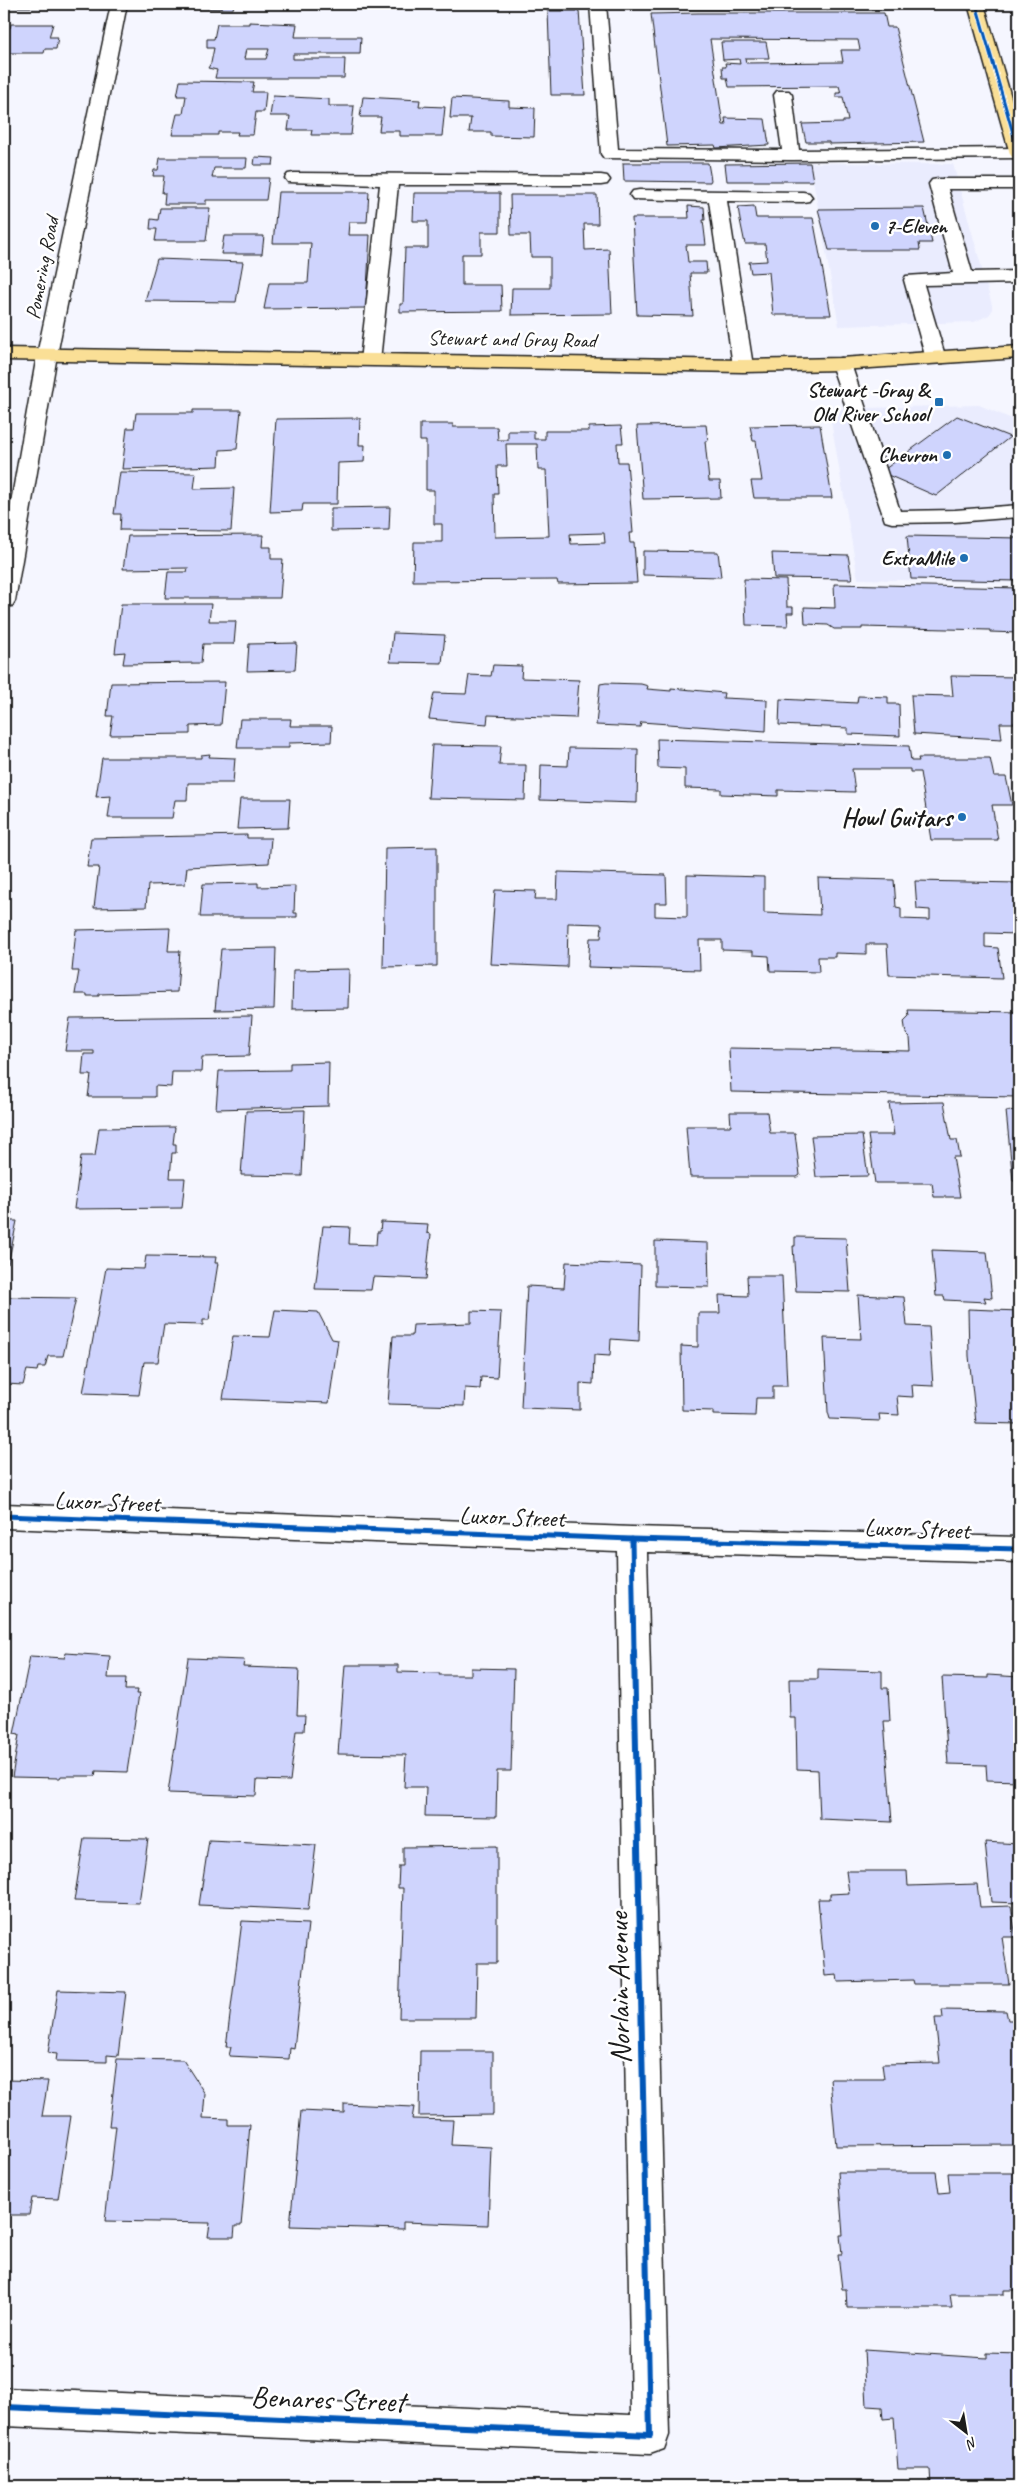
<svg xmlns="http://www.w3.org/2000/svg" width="1023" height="2490" viewBox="0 0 1023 2490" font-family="Caveat,sans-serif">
<rect width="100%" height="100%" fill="#f5f6ff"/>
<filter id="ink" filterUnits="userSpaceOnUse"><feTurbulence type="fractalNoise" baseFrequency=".02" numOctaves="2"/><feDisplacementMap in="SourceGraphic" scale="10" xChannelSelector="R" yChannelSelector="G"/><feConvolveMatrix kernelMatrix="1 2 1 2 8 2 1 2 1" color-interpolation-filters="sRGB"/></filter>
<g filter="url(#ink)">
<g fill="#eaecfe">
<path d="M810 163 953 164 992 305V311L989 315 974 322 839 326Z"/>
<path d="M979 405 1019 422V583L858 579 829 409Z"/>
</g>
<g fill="#cfd4fd" stroke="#1c1c1c" fill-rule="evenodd">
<path d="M4 4H42L41 7H4Z"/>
<path d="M194 4H260H234L233 9 193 8Z"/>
<path d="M302 4H361L360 8 301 7Z"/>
<path d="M415 4H454L453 8H415Z"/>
<path d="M546 4H577L578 10H546Z"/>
<path d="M648 4H887L888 9H649Z"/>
<path d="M548 11H579L585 95H551Z"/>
<path d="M698 13H884L887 27H895L924 142 829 144V142H806L802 124 843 123V121H848L843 97H836V93H841L839 86 729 87 727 78H723L722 67H726L725 63 740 64 739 59 723 60 721 42H766L769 58H745L746 63 843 62 841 50H860L858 40 710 39 723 125H726L725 118 765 119 769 145 716 148 715 145 667 146 651 14Z"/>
<path d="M249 22 297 24 295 37H361L360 54H293V59H345L344 78H215L217 70 208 68 211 63 214 48H207V39H214L217 24H249ZM246 49H269L266 59H244Z"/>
<path d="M11 24H53L49 37H58L56 49H45L44 53H4V28H10Z"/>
<path d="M180 81 254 82 252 92H266L264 112H256L253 135H237L238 132H218V135H172L177 114H183L186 96H177Z"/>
<path d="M273 96 329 99V106H354L351 135H311L312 130H288L290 116H270Z"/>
<path d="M363 97 420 100 419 106 445 107 442 136H400V131H379L381 117H360Z"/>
<path d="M452 98 509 101V107L535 108 534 137 491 136V132H469L471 118H450Z"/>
<path d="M255 157 274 158 273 165H254Z"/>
<path d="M160 158H247L246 168H214L212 178H269L266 200H206V204H164L165 193H162L164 176H153L154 170H158Z"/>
<path d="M623 163H708L711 180 710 182 624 181Z"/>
<path d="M810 163 813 181H727L725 164Z"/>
<path d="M278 192H369L367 222H349L348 235H370L366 308 264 309 269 283H308L311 243H273Z"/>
<path d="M414 193H500V232H481V254H462V285H501L502 311 400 312V304H403L405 248H428V221H413Z"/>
<path d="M510 195H597L598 224H584L585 250 609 249 612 314 511 315 512 288H550V257H531L530 235H511Z"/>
<path d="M688 206 704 207 705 220H703L706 245H686L688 262H706L707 273H690L693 316 637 315 632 218H689Z"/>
<path d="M754 206 756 218H813L831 315H773L769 272 751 273 749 262 767 261 765 244H745L740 220 738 207Z"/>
<path d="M160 208H210L206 241H155L157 229H150L151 219 158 220Z"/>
<path d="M924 208 932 243H919L920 250H829L818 209Z"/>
<path d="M224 236H264L262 254H221Z"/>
<path d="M157 259 243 262 236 302 145 301Z"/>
<path d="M193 410H241L237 449 220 450 219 466 122 469 127 428H134L136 413H193Z"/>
<path d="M957 416 1010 437 936 496 881 472Z"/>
<path d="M360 418 359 445H365L364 462 338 463 337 504H303L302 511 270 512 276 419Z"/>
<path d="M420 424H453V427H497L498 440H508V431H534V439H545V431H589V427L621 426 623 443H617L618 462H627L633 533H629L630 543H634L637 583 558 584 557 580 413 581 414 542H442V524H434V490H426V441H420ZM506 444H537L538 470H546L549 536 495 537 494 494H498L497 466H507ZM604 533 605 543 571 544 570 534Z"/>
<path d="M706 425 708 441H705L709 481H720L721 498 643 499 637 426Z"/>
<path d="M820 425 832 498H754L751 481H762L756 441H753L750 426Z"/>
<path d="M120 472 196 473 194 489 234 488 231 531 120 530 121 514H114Z"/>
<path d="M390 507 389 530 331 531V508Z"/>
<path d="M263 535 262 547H271V559H283L280 598H165L168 572H187L188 568 123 569 128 536Z"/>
<path d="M907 536 1019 538V581L911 579Z"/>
<path d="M643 551 718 552 721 577 643 575Z"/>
<path d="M772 553 848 555 852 579 774 578Z"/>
<path d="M744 579 786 580 787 607H793V613H787L788 626 746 625Z"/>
<path d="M834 584 1019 588V633L990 632V630L862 627V629H834L828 625 805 624 804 607 835 608Z"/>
<path d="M121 604H211L209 621H236L234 644H203L201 663 123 664 125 652 115 653Z"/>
<path d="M393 633 445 635 442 663 390 662Z"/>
<path d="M297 643 295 670 247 671 249 644Z"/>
<path d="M493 665 522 666 521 678 579 680 576 718 488 715 487 724 429 719 434 693 466 694 469 675 491 676Z"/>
<path d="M951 676 1019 677V723H1000L1002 739 914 734 911 695 953 696Z"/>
<path d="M225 682 221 725 190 726V734L110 735 113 716H107L111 683Z"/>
<path d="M606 683 641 684 648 686 647 689 671 691V688L724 693 723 698 767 700 766 731 641 722 640 727 596 725 600 684Z"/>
<path d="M858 696 888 697V704H899L900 736 848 734V728L779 725 780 699 857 703Z"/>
<path d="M240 719H291L290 726H332L331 742 289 743V748H237Z"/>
<path d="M657 739 909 746 911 761H919L918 758H990L994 777H1006L1012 805H992L998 840H931L920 772H910V769H852L855 792 778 790V796L721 794V789L685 788V769L658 768Z"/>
<path d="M432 745 501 746 499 765H526L525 800 428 798Z"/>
<path d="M569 748 638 749 637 803 540 800 541 765 568 766Z"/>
<path d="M210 754 209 757 235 758 233 783H188L187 800H175L172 818H108L111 796 96 797 102 758H201V755Z"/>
<path d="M240 799H290L288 828 237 829Z"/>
<path d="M247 835V838H271L269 863 187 867 185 884 148 885 146 907 94 908 99 867H87L91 838Z"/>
<path d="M437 847V966L383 967 385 848Z"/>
<path d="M558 872 666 875 667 903H655V916L687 917V875L764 877V913L820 915 818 878 894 880 896 907 901 908V919L930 920V910L917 909 915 881 1019 883V940L1018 934 985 933V947L998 948 1002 978 889 975 887 944H866V954L835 953V957H818L819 972 770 971 769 956 753 955V951L722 950V940H699L700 970 588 967 590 938H601L602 924 568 923 567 967 490 964 495 890 536 891 535 899H557Z"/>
<path d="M258 883V887L295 886 294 913H297V917H200L203 884Z"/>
<path d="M170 928 168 951H180L177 992 99 994V996H87V994H75L79 971H72L76 930Z"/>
<path d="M276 948 274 1009 215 1010 221 949Z"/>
<path d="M349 969 348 1008 292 1009 293 970Z"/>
<path d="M908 1010 1019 1012V1097L731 1092 729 1048 911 1051 910 1038 906 1034 904 1021 909 1016Z"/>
<path d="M252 1016 249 1056 202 1057 201 1072H172L171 1087 155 1086V1097H88L91 1075H82L84 1054H94V1051H65L70 1018Z"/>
<path d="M329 1062 328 1106 216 1109 219 1071 290 1070V1063Z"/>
<path d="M944 1102 951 1140H957L960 1157H953L960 1197H934L932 1183H875L868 1135H894L889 1103Z"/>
<path d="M305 1110 302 1176 241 1175 246 1111Z"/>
<path d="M1006 1111 1019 1112V1181H1013Z"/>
<path d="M730 1112H767L770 1133H795L800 1175 797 1177H690L686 1126H731Z"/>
<path d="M175 1127 173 1144H176V1153H172L170 1178H185L182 1208 74 1209 81 1156H95L99 1128Z"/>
<path d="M862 1135 868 1176 816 1177 811 1136Z"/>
<path d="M4 1211 12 1212 9 1221H17L8 1264 4 1263Z"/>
<path d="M381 1222 428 1224 427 1233 431 1234 426 1279 373 1277 371 1290 315 1289 323 1226 350 1227 349 1244 376 1245 377 1232H380Z"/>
<path d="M795 1237 846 1238 850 1292 796 1291 793 1246H795Z"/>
<path d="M655 1241 708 1243 709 1287 655 1286Z"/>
<path d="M932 1250 987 1252 992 1298 984 1297 986 1302 945 1300 944 1296H936Z"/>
<path d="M146 1256 216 1257 215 1263H218L209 1320H203V1325L164 1324 158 1362H144L139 1395 83 1393 106 1268 144 1269Z"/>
<path d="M566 1262 641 1265 639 1341 611 1339 610 1356 594 1355 593 1384 580 1383V1410L521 1408 527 1286 564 1288Z"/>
<path d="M747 1276H782L787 1386H773V1398H756L755 1416 713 1415V1411L682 1410 681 1346 698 1347V1313H720L719 1295 748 1296Z"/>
<path d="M858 1295 904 1297 907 1326 929 1327 933 1386 912 1385 913 1397 897 1396 899 1415 879 1414 880 1421 830 1419 828 1412 824 1338 861 1339Z"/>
<path d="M4 1297 76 1298 63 1356H48L45 1367H38L37 1371 27 1370 23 1385 6 1384 5 1390Z"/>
<path d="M968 1309 1019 1311V1424L976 1423 969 1356Z"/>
<path d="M275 1310 318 1312 332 1339 338 1340 329 1403 223 1399 233 1336 270 1337Z"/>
<path d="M471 1311 501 1312 497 1378 481 1377 480 1389 465 1388 464 1406 388 1404 393 1336H412L413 1325 471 1323Z"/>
<path d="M66 1653 110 1656 108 1678H126L125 1690H137L136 1694H139L127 1772 96 1771 95 1776H61L60 1778 12 1777 19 1735 14 1734 30 1656 65 1658Z"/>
<path d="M188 1658 244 1660 243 1667 299 1669 297 1715H305L304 1731H296L290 1781 257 1780 256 1796 168 1793Z"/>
<path d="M345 1665H398V1672L440 1673 439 1675H471V1668L514 1669 511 1771H497L496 1817 425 1816 426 1787H404L406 1755 338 1754Z"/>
<path d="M818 1669 882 1671V1688H888L890 1721H884L892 1822 820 1819 818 1770 797 1769 796 1718H790L789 1679H818Z"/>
<path d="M988 1675 1019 1677V1781L987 1780 986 1765 948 1764 942 1677 988 1678Z"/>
<path d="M84 1838 148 1839 139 1903 74 1901Z"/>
<path d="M209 1840 316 1845 308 1910 199 1905Z"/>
<path d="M985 1842 1019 1844V1903L991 1902Z"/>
<path d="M497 1846V1963H477L476 2018H399L403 1888H398L399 1866H403V1847Z"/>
<path d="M846 1871H907L908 1886 977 1884 980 1907 1011 1906 1016 1937H1002L1009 1984H914L913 1980 838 1982 837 1975 825 1976 818 1899H830V1894L849 1893Z"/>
<path d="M242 1921 308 1924 294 2049 290 2048 289 2059 229 2056 231 2047H226Z"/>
<path d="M58 1990 126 1992 118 2056 107 2055V2062L56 2061 57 2054 48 2053Z"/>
<path d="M942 2010 1006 2011 1008 2020H1019V2145L836 2146 830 2079H884L882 2064 940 2063 935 2018H943Z"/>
<path d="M420 2051H493V2115L419 2116Z"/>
<path d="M117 2059 183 2060 205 2094 203 2118 228 2119V2125H250L241 2226H235L234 2237H208L210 2223 105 2221 116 2126H109Z"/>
<path d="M4 2080 48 2081 42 2116H71L58 2199 32 2198 29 2215H4Z"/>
<path d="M344 2104 414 2107 412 2119 453 2120 451 2145 491 2147 488 2225 403 2222V2229L290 2226 301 2111 344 2113Z"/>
<path d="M838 2172H936L939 2193 950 2192 948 2173H1019V2290H1004V2294H950L952 2308H847L846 2289H842L838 2254H842L840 2235H843Z"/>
<path d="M864 2350 987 2358V2353L1019 2354V2486H931L930 2469H898L894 2418 883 2419 882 2407 867 2406Z"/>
</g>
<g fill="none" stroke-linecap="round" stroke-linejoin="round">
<defs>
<g id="minor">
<path d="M111 4H127L57 355 15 601 12 606 4 607V542L37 355Z"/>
<path d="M590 4H606L618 149 782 150 774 95 777 91H789L792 95 799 150 1019 148V158L791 160 604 158 601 154Z"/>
<path d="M294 173 601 175 607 176 610 180 607 184 601 185H398L380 361 377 365H363L360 361 380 185 288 182 285 178 288 174Z"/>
<path d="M938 179H1019V189H948L972 272 1019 271V283L924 285 946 359 943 363H929L926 359 904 280 906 276 953 273 929 184 932 180Z"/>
<path d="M639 190 803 192 809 193 812 197 809 201 803 202 727 201 753 366 750 370H736L733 366 709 201 633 199 630 195 633 191Z"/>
<path d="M841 358 848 360 851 364 900 511 955 510 1019 505V517L955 522 892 523 885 521 831 364 834 360Z"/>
<path d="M4 1504 632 1527 1019 1537V1562L647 1552 669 2435 664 2449 650 2454 4 2426V2388L631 2415 617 1551 4 1528Z"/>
</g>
<g id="major">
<path d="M968 4H984L1019 125V159L1013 158 1010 154Z"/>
<path d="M1019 346V358L841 370 743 372 4 360V348L743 360 841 358Z"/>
</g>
</defs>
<use href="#minor" stroke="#1c1c1c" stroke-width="3"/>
<use href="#major" stroke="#1c1c1c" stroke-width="3"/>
<use href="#minor" fill="#fff" fill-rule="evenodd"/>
<use href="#major" fill="#fadf96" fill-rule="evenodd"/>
<defs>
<path id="cycleway-far2" d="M976 4 1019 154"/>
<g id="cycleway-far1">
<path d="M4 1516 632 1539 1019 1549"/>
<path d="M632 1539 634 1652"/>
</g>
<path id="cycleway" d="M4 2407 650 2435 634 1651"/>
</defs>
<use href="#cycleway-far2" stroke="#fff" stroke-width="5"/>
<use href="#cycleway-far1" stroke="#fff" stroke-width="8"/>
<use href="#cycleway" stroke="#fff" stroke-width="9"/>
<use href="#cycleway-far2" stroke="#0057b8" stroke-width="3"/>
<use href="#cycleway-far1" stroke="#0057b8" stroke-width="5"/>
<use href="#cycleway" stroke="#0057b8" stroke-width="6"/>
</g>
</g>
<g fill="#1f6fb2" stroke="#fff" stroke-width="2">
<circle cx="875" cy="226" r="5"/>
<rect x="934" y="397" width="10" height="10" rx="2.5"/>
<circle cx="947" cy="455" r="5"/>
<circle cx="964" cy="558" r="5"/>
<circle cx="962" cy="817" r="5"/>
</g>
<g text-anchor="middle" stroke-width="5" stroke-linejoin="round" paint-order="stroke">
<g font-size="21" font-weight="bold" fill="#1c1c1c" stroke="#fff" text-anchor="end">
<text x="885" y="233" text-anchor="start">7-Eleven</text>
<text x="929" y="397">Stewart -Gray &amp;<tspan x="929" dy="24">Old River School</tspan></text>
<text x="937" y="462">Chevron</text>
<text x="954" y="565">ExtraMile</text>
</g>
<g font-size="21" fill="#1c1c1c" stroke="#fff">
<text transform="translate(42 268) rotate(-79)" y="7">Pomering Road</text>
<text transform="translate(512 339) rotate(1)" y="7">Stewart and Gray Road</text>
</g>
<g font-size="25" font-weight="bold" fill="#1c1c1c" stroke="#fff" text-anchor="end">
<text x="952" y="826">Howl Guitars</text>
</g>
<g font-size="25" fill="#1c1c1c" stroke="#fff">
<text transform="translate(107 1501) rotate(2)" y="9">Luxor Street</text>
<text transform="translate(512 1516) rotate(2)" y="9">Luxor Street</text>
<text transform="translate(917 1528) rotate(2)" y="9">Luxor Street</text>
</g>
<g font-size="30" fill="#1c1c1c" stroke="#fff">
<text transform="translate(619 1988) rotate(-91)" y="10">Norlain Avenue</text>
<text transform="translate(328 2399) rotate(2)" y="10">Benares Street</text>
</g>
</g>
<rect width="1023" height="2490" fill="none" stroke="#fff" stroke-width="20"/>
<rect x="10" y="10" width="1003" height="2470" fill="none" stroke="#1c1c1c" stroke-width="2" filter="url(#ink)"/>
<g transform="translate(966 2432) rotate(149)" stroke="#ffffff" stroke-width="4" paint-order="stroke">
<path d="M0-4L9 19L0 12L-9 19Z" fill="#1c1c1c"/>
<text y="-8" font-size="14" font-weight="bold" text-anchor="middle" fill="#1c1c1c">N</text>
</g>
</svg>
